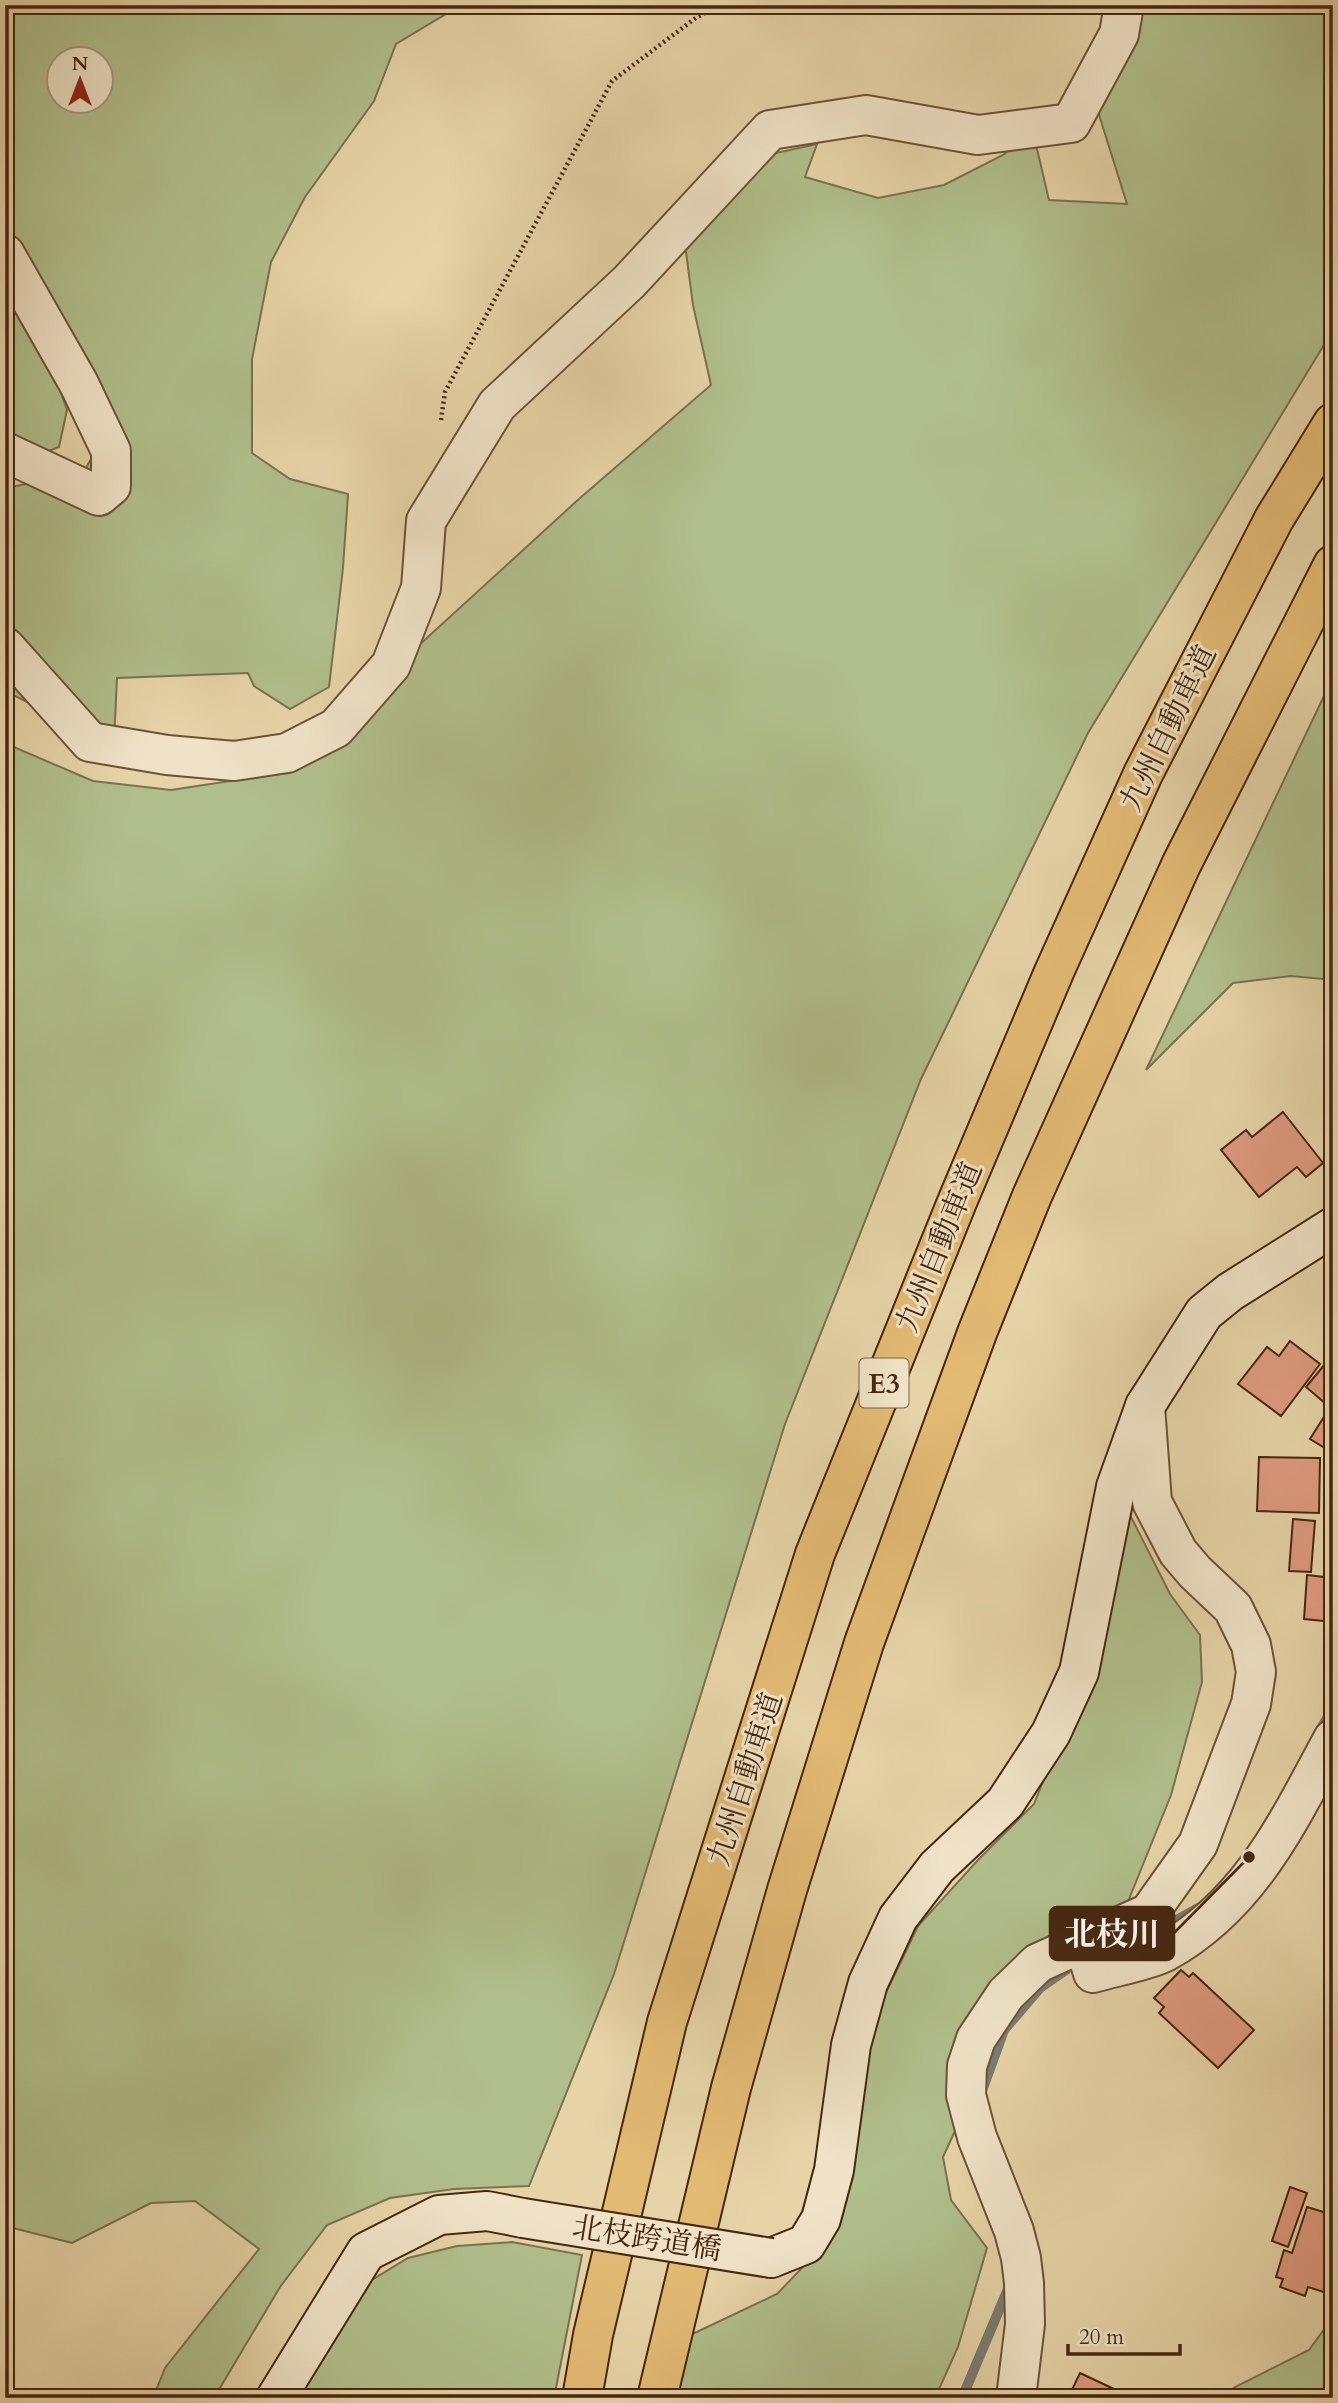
<svg xmlns="http://www.w3.org/2000/svg" width="1338" height="2403" viewBox="0 0 1338 2403" font-family="Cardo,'Noto Serif JP',serif">
<rect width="100%" height="100%" fill="#e6d3a7"/>
<filter id="stains"><feTurbulence type="fractalNoise" baseFrequency=".00286" numOctaves="4"/><feColorMatrix values="0 0 0 0 .2 0 0 0 0 .09 0 0 0 0 .02 0 0 0 .5 -.17"/></filter>
<radialGradient id="worn" r=".72"><stop offset=".6" stop-color="#630" stop-opacity="0"/><stop offset="1" stop-color="#630" stop-opacity=".3"/></radialGradient>
<g fill="#b0be8b" stroke="#7b724e" stroke-width="2" fill-rule="evenodd">
<path d="M5 5H461L396 44 374 101 305 197 271 262 252 359V453L290 479 348 494 343 568 329 687 290 709 254 686 248 673 117 678 114 742 59 718 5 691V488L83 473 103 438 5 257ZM60 60H102V102H60Z"/>
<path d="M1143 5H1333V330L1088 733 921 1079 785 1424 614 1974 529 2186 454 2189 390 2198 327 2225 280 2287 214 2398H153L165 2368 259 2249 195 2201 151 2203 72 2243 5 2226V741L9 745 93 781 171 790 250 778 329 745 417 647 580 498 711 385 693 305 684 237 702 198 776 153 817 144 805 177 878 198 944 185 1003 155 1033 132 1049 200 1127 204 1096 105 1113 60Z"/>
<path d="M5 291 50 362 67 410 59 447 5 468Z"/>
<path d="M1333 677V980L1291 976 1233 983 1146 1070Z"/>
<path d="M1124 1503 1170 1594 1200 1635 1202 1682 1171 1795 1121 1919 1041 1988 997 2040 943 2157 951 2200 987 2248 958 2347 935 2398H672L684 2338 777 2294 825 2244 860 2047 918 1926 978 1860 1034 1804 1062 1734Z"/>
<path d="M512 2242 582 2255 554 2398H294L362 2286 408 2258 457 2246Z"/>
<path d="M1333 2317V2398H1220L1235 2387 1309 2350Z"/>
</g>
<g fill="none" stroke-linecap="round" stroke-linejoin="round">
<g stroke="#7a7c72" stroke-width="10">
<path d="M1319 1732 1333 1708"/>
<path d="M1126 1948 1198 1908"/>
<path d="M983 2088 1004 2030 1040 1988 1066 1970"/>
<path d="M962 2398 1008 2289"/>
</g>
</g>
<g fill="#de9a7f" stroke="#462710" stroke-width="2">
<path d="M1283 1112 1323 1163 1306 1177 1297 1167 1259 1197 1221 1150 1246 1130 1252 1137Z"/>
<path d="M1290 1341 1320 1364 1281 1416 1238 1384 1267 1347 1279 1356Z"/>
<path d="M1325 1364 1333 1371V1395L1326 1404 1306 1387Z"/>
<path d="M1332 1404 1333 1405V1453L1310 1439Z"/>
<path d="M1259 1457 1320 1458 1319 1513 1257 1511Z"/>
<path d="M1293 1519 1315 1521 1311 1572 1289 1571Z"/>
<path d="M1307 1575 1333 1578V1622L1304 1619Z"/>
<path d="M1181 1970 1189 1977 1193 1973 1254 2030 1218 2068 1159 2013 1164 2007 1154 1998Z"/>
<path d="M1290 2187 1307 2193 1288 2247 1272 2241Z"/>
<path d="M1307 2207 1327 2213 1329 2209 1333 2210V2295L1308 2287 1305 2296 1280 2287 1283 2279 1276 2277 1284 2250 1292 2253Z"/>
<path d="M1080 2373 1133 2398H1068Z"/>
</g>
<g fill="none" stroke-linecap="round" stroke-linejoin="round">
<defs>
<g id="street">
<path d="M5 254 79 384 111 451V486L99 496 5 452"/>
<path d="M5 647 90 742 167 755 234 761 287 753 336 728 391 665 421 588 426 521 497 405 629 282 770 130 866 115 978 135 1071 123 1119 34 1124 5"/>
<path d="M1084 1943 1093 1973C1113 1967 1148 1961 1165 1952 1251 1904 1289 1820 1333 1739"/>
<path d="M1016 2398 1025 2324 1024 2283 1021 2258 1014 2231 977 2137 966 2095 967 2066 976 2039 1006 1994 1038 1963 1149 1913 1198 1844 1251 1704 1256 1672 1251 1645 1233 1608 1195 1572 1178 1552 1152 1502 1145 1406"/>
</g>
<g id="secondary">
<path d="M771 2258 806 2244 821 2219 834 2170 851 2045 868 1983 898 1918 937 1867 1005 1803 1051 1733 1079 1672 1116 1487 1145 1406 1204 1313 1230 1292 1333 1227"/>
<path d="M276 2398 366 2252 439 2215 487 2211 523 2218"/>
</g>
<g id="highway">
<path d="M582 2398 593 2335 667 2022 815 1554 957 1202 1054 972 1143 774 1274 519 1333 423"/>
<path d="M657 2398 731 2088 787 1890 864 1643 977 1333 1032 1196 1181 865 1333 565"/>
</g>
</defs>
<use href="#street" stroke="#6e5236" stroke-width="42"/>
<use href="#secondary" stroke="#462710" stroke-width="42"/>
<use href="#highway" stroke="#462710" stroke-width="42"/>
<path stroke="#462710" stroke-width="4.5" stroke-dasharray="2 3.5" stroke-linecap="butt" d="M441 420 445 392 612 81 697 17 721 5"/>
<use href="#street" stroke="#efe2c6" stroke-width="38"/>
<use href="#secondary" stroke="#efe2c6" stroke-width="38"/>
<use href="#highway" stroke="#e3ba74" stroke-width="38"/>
<defs>
<path id="secondary-bridge" d="M523 2218 771 2258"/>
</defs>
<use href="#secondary-bridge" stroke="#462710" stroke-width="42" stroke-linecap="butt"/>
<use href="#secondary-bridge" stroke="#efe2c6" stroke-width="38"/>
</g>
<g text-anchor="middle" stroke-width="6" stroke-linejoin="round" paint-order="stroke">
<rect fill="#efe2c6" stroke="#795f47" stroke-width="2" x="859.5" y="1358.5" width="49" height="49" rx="5"/>
<g font-size="28" font-weight="bold" fill="#462710">
<text x="884" y="1393">E3</text>
</g>
<g font-size="30" fill="#462710" stroke="#efe2c6">
<text transform="translate(1168 728) rotate(-64)" y="10">九州自動車道</text>
<text transform="translate(939 1247) rotate(-68)" y="10">九州自動車道</text>
<text transform="translate(745 1779) rotate(-72)" y="10">九州自動車道</text>
<text transform="translate(647 2238) rotate(9)" y="10">北枝跨道橋</text>
</g>
</g>
<path fill="none" stroke="#462710" stroke-width="2.5" d="M1249 1857L1174 1933"/>
<circle fill="#462710" stroke="#efe2c6" stroke-width="2.5" cx="1249" cy="1857" r="7"/>
<rect fill="#462710" stroke="#462710" stroke-width="2.5" x="1050" y="1907" width="124" height="53" rx="7"/>
<g font-size="32" text-anchor="middle" font-weight="bold" fill="#fff">
<text x="1112" y="1945">北枝川</text>
</g>
<rect width="1338" height="2403" fill="none" stroke="#e6d3a7" stroke-width="28"/>
<rect x="7" y="7" width="1324" height="2389" fill="none" stroke="#462710" stroke-width="3.5"/>
<rect x="14" y="14" width="1310" height="2375" fill="none" stroke="#462710" stroke-width="2"/>
<g transform="translate(80 80)"><circle r="33" fill="#efe2c6" stroke="#ab977d" stroke-width="2"/>
<path d="M0-5L12 26L0 18L-12 26Z" fill="#8f2418"/>
<text y="-10" font-size="19" font-weight="bold" text-anchor="middle" fill="#462710">N</text>
</g>
<path d="M1068 2344v10h112v-10" fill="none" stroke="#462710" stroke-width="3.5"/>
<text x="1079" y="2344" font-size="21" fill="#462710" stroke="#efe2c6" stroke-width="5" paint-order="stroke">20 m</text>
<rect width="100%" height="100%" filter="url(#stains)"/>
<rect width="100%" height="100%" fill="url(#worn)"/>
</svg>
